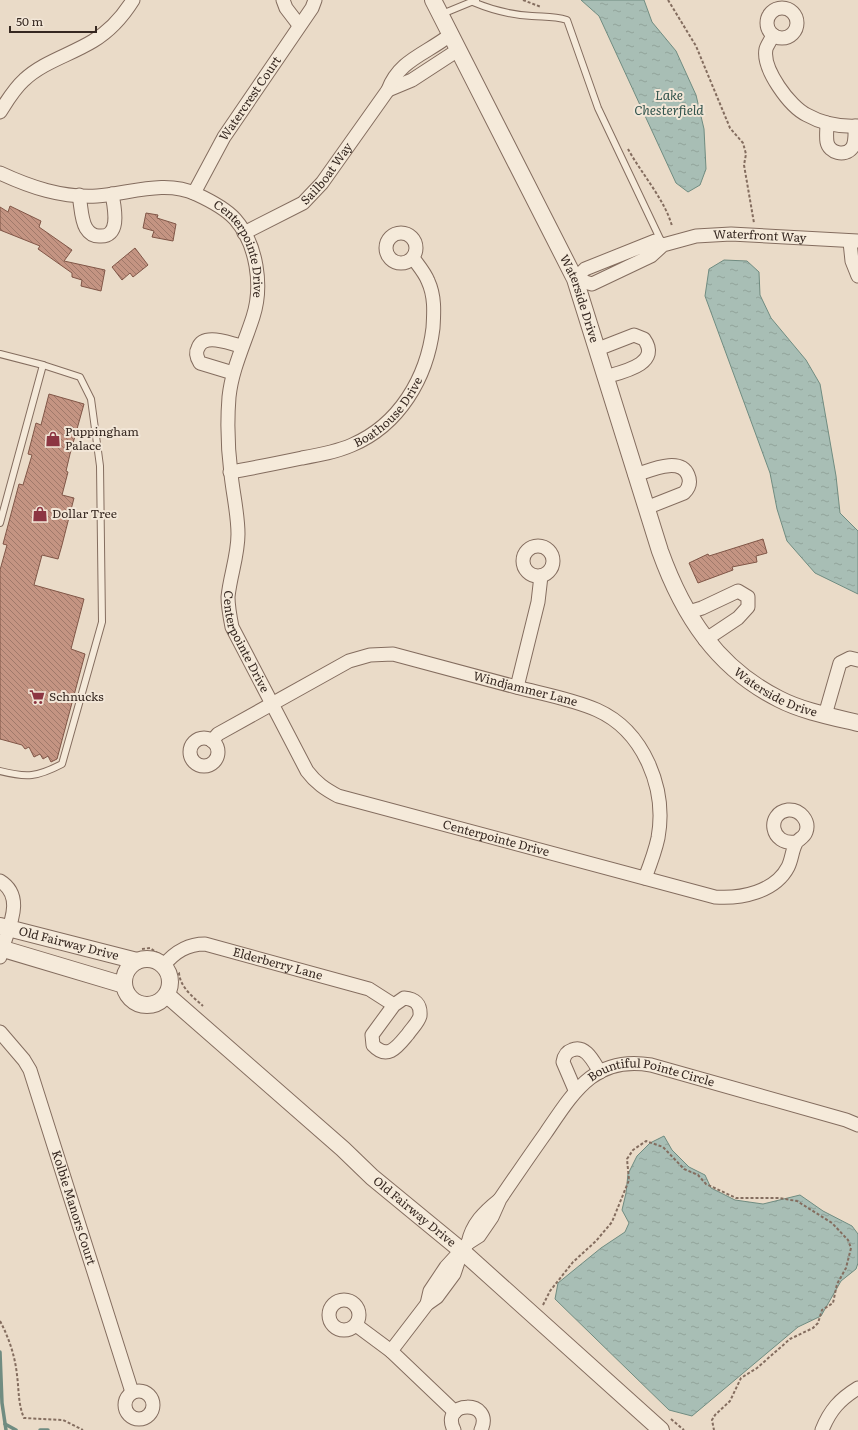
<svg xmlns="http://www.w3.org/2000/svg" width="858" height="1430" viewBox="0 0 858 1430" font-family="Literata,serif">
<defs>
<pattern id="water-ripples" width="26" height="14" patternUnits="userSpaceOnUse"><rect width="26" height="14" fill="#a8beb5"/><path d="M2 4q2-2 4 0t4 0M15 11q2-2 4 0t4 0" fill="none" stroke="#91a39b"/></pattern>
<pattern id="building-back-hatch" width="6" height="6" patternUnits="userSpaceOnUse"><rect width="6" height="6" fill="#c49482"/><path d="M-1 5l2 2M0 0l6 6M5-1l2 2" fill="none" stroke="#a0796a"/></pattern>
</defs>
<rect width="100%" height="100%" fill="#eadbc8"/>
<g fill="url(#water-ripples)" stroke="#708c81">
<path d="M581 0H644L652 22 676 51 696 95 704 129 706 169 700 185 688 192 676 183 599 16Z"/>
<path d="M724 260 747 261 759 272 760 295 771 318 806 360 820 384 836 476 840 513 858 531V594L815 573 787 541 777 509 770 473 705 296 709 269Z"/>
<path d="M664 1136 672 1150 689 1167 705 1175 711 1188 735 1200 763 1204 800 1195 823 1211 852 1226 858 1234V1263L856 1269 841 1281 821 1316 798 1327 692 1416 669 1410 555 1299 558 1283 601 1248 625 1232 629 1223 622 1210 626 1193 628 1174 637 1156 650 1143Z"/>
</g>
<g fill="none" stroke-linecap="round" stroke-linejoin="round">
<g stroke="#708c81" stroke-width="3.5">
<path d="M0 1352 2 1403 6 1430"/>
<path d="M5 1424 16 1430"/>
<path d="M40 1430H48"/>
</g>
</g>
<g fill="url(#building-back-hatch)" stroke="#805647">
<path d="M10 206 41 221 39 227 72 250 64 261 105 270 101 291 81 286 82 280 72 277V273L38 249 40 246 0 230V207L8 212Z"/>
<path d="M146 213 158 215 157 218 176 224 173 241 152 237 154 231 143 228Z"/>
<path d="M135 248 148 265 133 277 130 273 122 280 112 267Z"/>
<path d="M49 394 84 404 70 454 66 471 68 472 62 495 74 498 62 545 58 559 42 555 34 585 84 599 71 649 85 654 57 759 51 762 48 756 43 759 40 754 34 757 29 747 25 749 22 745 0 739V570L7 545 3 544 19 484 23 485 32 455 28 454 36 423 41 425Z"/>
<path d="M763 539 767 553 756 556 757 562 732 567 733 570 698 583 689 563 708 554 709 556Z"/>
</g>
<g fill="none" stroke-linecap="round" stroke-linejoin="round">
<defs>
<g id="service">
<path d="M473 2C492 10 512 15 532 16 545 17 554 16 567 20L598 108 662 243"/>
<path d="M442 14 476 0"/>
<path d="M0 354 43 365 0 523"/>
<path d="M0 771C27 778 37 777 62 764L102 622 100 466 91 399 80 377 43 365"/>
</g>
<g id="minor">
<path d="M283 0 286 8 299 25"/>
<circle cx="782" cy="23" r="15"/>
<path d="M773 35C771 40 767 45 766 49 762 69 790 107 807 115 823 124 840 127 858 126"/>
<path d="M388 90 412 80 458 50"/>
<path d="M0 112C7 101 14 89 24 80 43 62 70 55 93 41 108 32 123 16 133 0"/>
<path d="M827 123C827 129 826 136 827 142 829 153 845 157 852 148 856 142 855 133 855 126"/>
<path id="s1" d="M0 173C30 187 62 198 97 196 128 194 165 179 196 194 209 200 225 208 235 219 257 244 263 286 253 317 244 345 232 369 229 397 227 422 228 450 231 474 233 494 238 514 238 534 238 556 230 576 228 597 228 607 230 617 232 627L307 771C316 783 325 789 338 796L715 897C741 899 775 892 788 867 792 859 792 850 796 843 798 839 804 838 806 832 810 821 800 809 788 810 766 813 770 846 796 842"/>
<path id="s2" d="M194 193 224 137 312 8 315 0"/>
<path d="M79 195C81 205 81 220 86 228 89 233 93 236 99 236 122 238 114 206 112 194"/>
<circle cx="401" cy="248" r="15"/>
<path id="s3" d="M244 233 303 203 322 183 388 90C399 60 426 54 450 35"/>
<path d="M850 242 852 261 858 276"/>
<path id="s4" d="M663 245 655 241 585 269 575 279 592 284 651 256 663 245 696 236 731 234 858 241"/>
<path d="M598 349 634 335 644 339C662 364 622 372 605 377"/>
<path d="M233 373 200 363C197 358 195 353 198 348 204 332 230 344 242 346"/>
<path id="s5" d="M230 472C254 468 278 463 302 458 319 455 336 452 352 445 399 425 427 378 433 328 434 312 435 296 428 281 425 273 418 265 413 258"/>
<path d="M635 475C649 471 680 456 688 475 691 482 689 488 684 493L646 508"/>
<circle cx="538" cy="561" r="15"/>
<path d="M689 612 702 608 738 591 748 597V607L738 618 705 640"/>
<path d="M517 687 538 602 541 576"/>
<path d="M825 715 840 663 850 658 858 660"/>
<circle cx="204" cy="752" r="14"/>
<path id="s6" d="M212 741 218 734 349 661 370 655 393 654C434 665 475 676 516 687 543 694 572 699 597 710 644 731 667 789 658 838 655 852 650 865 645 878"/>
<path d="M0 881C28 898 5 933 0 957"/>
<path id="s7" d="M164 965C175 952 187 944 205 944L369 989 394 1005 372 1035 373 1045C388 1061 398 1046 408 1034 412 1028 418 1023 420 1016 421 1004 415 999 404 998L394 1005"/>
<path id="s8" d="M0 1032 24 1060 30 1070 132 1392"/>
<path d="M575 1090 563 1062C564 1056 566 1052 572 1050 586 1044 594 1063 600 1072"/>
<path d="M468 1243C472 1224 484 1212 499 1200"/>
<circle cx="344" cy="1315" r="15"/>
<path id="s9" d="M427 1304 430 1291 446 1267 468 1243 479 1236 492 1217 500 1199C515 1177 530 1155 545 1134 573 1093 594 1055 651 1065L846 1120 858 1125"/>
<path d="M356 1325 391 1351 455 1412"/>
<path d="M391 1351 427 1304 437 1297 454 1274 461 1253"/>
<circle cx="139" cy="1405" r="14"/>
<path d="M454 1430C439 1400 495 1399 481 1430"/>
<path d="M822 1430C830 1410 840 1399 858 1388"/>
</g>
<g id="tertiary">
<path id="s10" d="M433 0 575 279 660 551C683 615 717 668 779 699 802 711 833 717 858 723"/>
<path id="s11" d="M0 926 137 961"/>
<path d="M0 948 124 985"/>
<circle cx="147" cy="982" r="23"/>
<path id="s12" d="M167 995 343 1149 372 1177 462 1251 661 1430"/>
</g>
</defs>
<use href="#service" stroke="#846d5f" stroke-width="8"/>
<use href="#minor" stroke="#846d5f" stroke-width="15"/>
<use href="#tertiary" stroke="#846d5f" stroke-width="18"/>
<g stroke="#846d5f" stroke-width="2" stroke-dasharray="3 2" stroke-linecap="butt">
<path d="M523 0 541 7"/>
<path d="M668 0 696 46 730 128 743 143 746 154 744 165 754 223"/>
<path d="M628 149C641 173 665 200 672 226"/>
<path d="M142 949 150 948 159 954"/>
<path d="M174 971 179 973C180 987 193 997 203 1006"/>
<path d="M543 1305 550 1291 573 1262 596 1241 612 1222 629 1180 627 1159 633 1150 646 1141 663 1147 684 1169 698 1175 706 1184 736 1198H779L797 1201 832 1223 848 1240 851 1248 846 1268 837 1284 833 1303 822 1310 818 1323 813 1328 790 1339 757 1368 741 1378 730 1401 715 1415 712 1420 714 1430"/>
<path d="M0 1321C9 1338 15 1356 17 1375 19 1390 18 1404 24 1418L63 1420 83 1430"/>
<path d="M671 1419 684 1430"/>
</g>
<use href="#service" stroke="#f5eada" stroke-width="6"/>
<use href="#minor" stroke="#f5eada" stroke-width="13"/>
<use href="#tertiary" stroke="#f5eada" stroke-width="16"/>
</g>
<defs>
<symbol id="shop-bare" viewBox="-9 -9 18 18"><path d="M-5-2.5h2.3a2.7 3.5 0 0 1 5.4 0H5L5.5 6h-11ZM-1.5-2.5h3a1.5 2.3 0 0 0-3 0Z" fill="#8c3542" stroke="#f2e6d7" stroke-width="2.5" paint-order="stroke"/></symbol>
<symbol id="supermarket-bare" viewBox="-9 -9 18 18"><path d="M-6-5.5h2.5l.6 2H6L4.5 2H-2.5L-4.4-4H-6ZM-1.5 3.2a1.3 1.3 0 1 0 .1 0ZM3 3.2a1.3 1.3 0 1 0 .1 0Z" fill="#8c3542" stroke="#f2e6d7" stroke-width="2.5" paint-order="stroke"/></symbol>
</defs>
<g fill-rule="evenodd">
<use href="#shop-bare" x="42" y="428" width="22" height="22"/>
<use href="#shop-bare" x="29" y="503" width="22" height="22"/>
<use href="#supermarket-bare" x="26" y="686" width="22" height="22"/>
</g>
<g text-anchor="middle" stroke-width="4" stroke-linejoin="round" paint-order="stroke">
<g font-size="12" fill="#362821" stroke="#f2e6d7">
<text dy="4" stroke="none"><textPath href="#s2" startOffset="110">Watercrest Court</textPath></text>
<text dy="4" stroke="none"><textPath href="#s3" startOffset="104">Sailboat Way</textPath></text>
<text dy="4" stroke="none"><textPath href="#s4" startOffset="296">Waterfront Way</textPath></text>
<text dy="4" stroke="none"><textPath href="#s1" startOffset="277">Centerpointe Drive</textPath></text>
<text dy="4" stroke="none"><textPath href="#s10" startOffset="333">Waterside Drive</textPath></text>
<text dy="4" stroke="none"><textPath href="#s5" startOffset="175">Boathouse Drive</textPath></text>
<text dy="4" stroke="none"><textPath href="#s1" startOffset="685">Centerpointe Drive</textPath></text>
<text dy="4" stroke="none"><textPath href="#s6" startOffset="341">Windjammer Lane</textPath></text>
<text dy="4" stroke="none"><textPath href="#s10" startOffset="787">Waterside Drive</textPath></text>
<text dy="4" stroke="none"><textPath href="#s1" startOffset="1033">Centerpointe Drive</textPath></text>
<text dy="4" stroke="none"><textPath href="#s11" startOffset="71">Old Fairway Drive</textPath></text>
<text dy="4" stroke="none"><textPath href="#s7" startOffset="123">Elderberry Lane</textPath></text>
<text dy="4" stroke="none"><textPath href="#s9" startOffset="346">Bountiful Pointe Circle</textPath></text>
<text dy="4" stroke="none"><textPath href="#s8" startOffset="193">Kolbie Manors Court</textPath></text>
<text dy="4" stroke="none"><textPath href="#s12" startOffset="329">Old Fairway Drive</textPath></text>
</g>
<g font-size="12" fill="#362821" stroke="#f2e6d7" text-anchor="start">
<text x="65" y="436">Puppingham<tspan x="65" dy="14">Palace</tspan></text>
<text x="52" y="518">Dollar Tree</text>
<text x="49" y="701">Schnucks</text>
</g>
<g font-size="13" font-style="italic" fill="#32544d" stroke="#f2e6d7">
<text x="669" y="100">Lake<tspan x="669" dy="15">Chesterfield</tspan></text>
</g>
</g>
<path d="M10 26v6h86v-6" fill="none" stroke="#362821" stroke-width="2"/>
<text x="16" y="26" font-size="12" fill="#362821" stroke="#f2e6d7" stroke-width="3" paint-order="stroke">50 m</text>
</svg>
